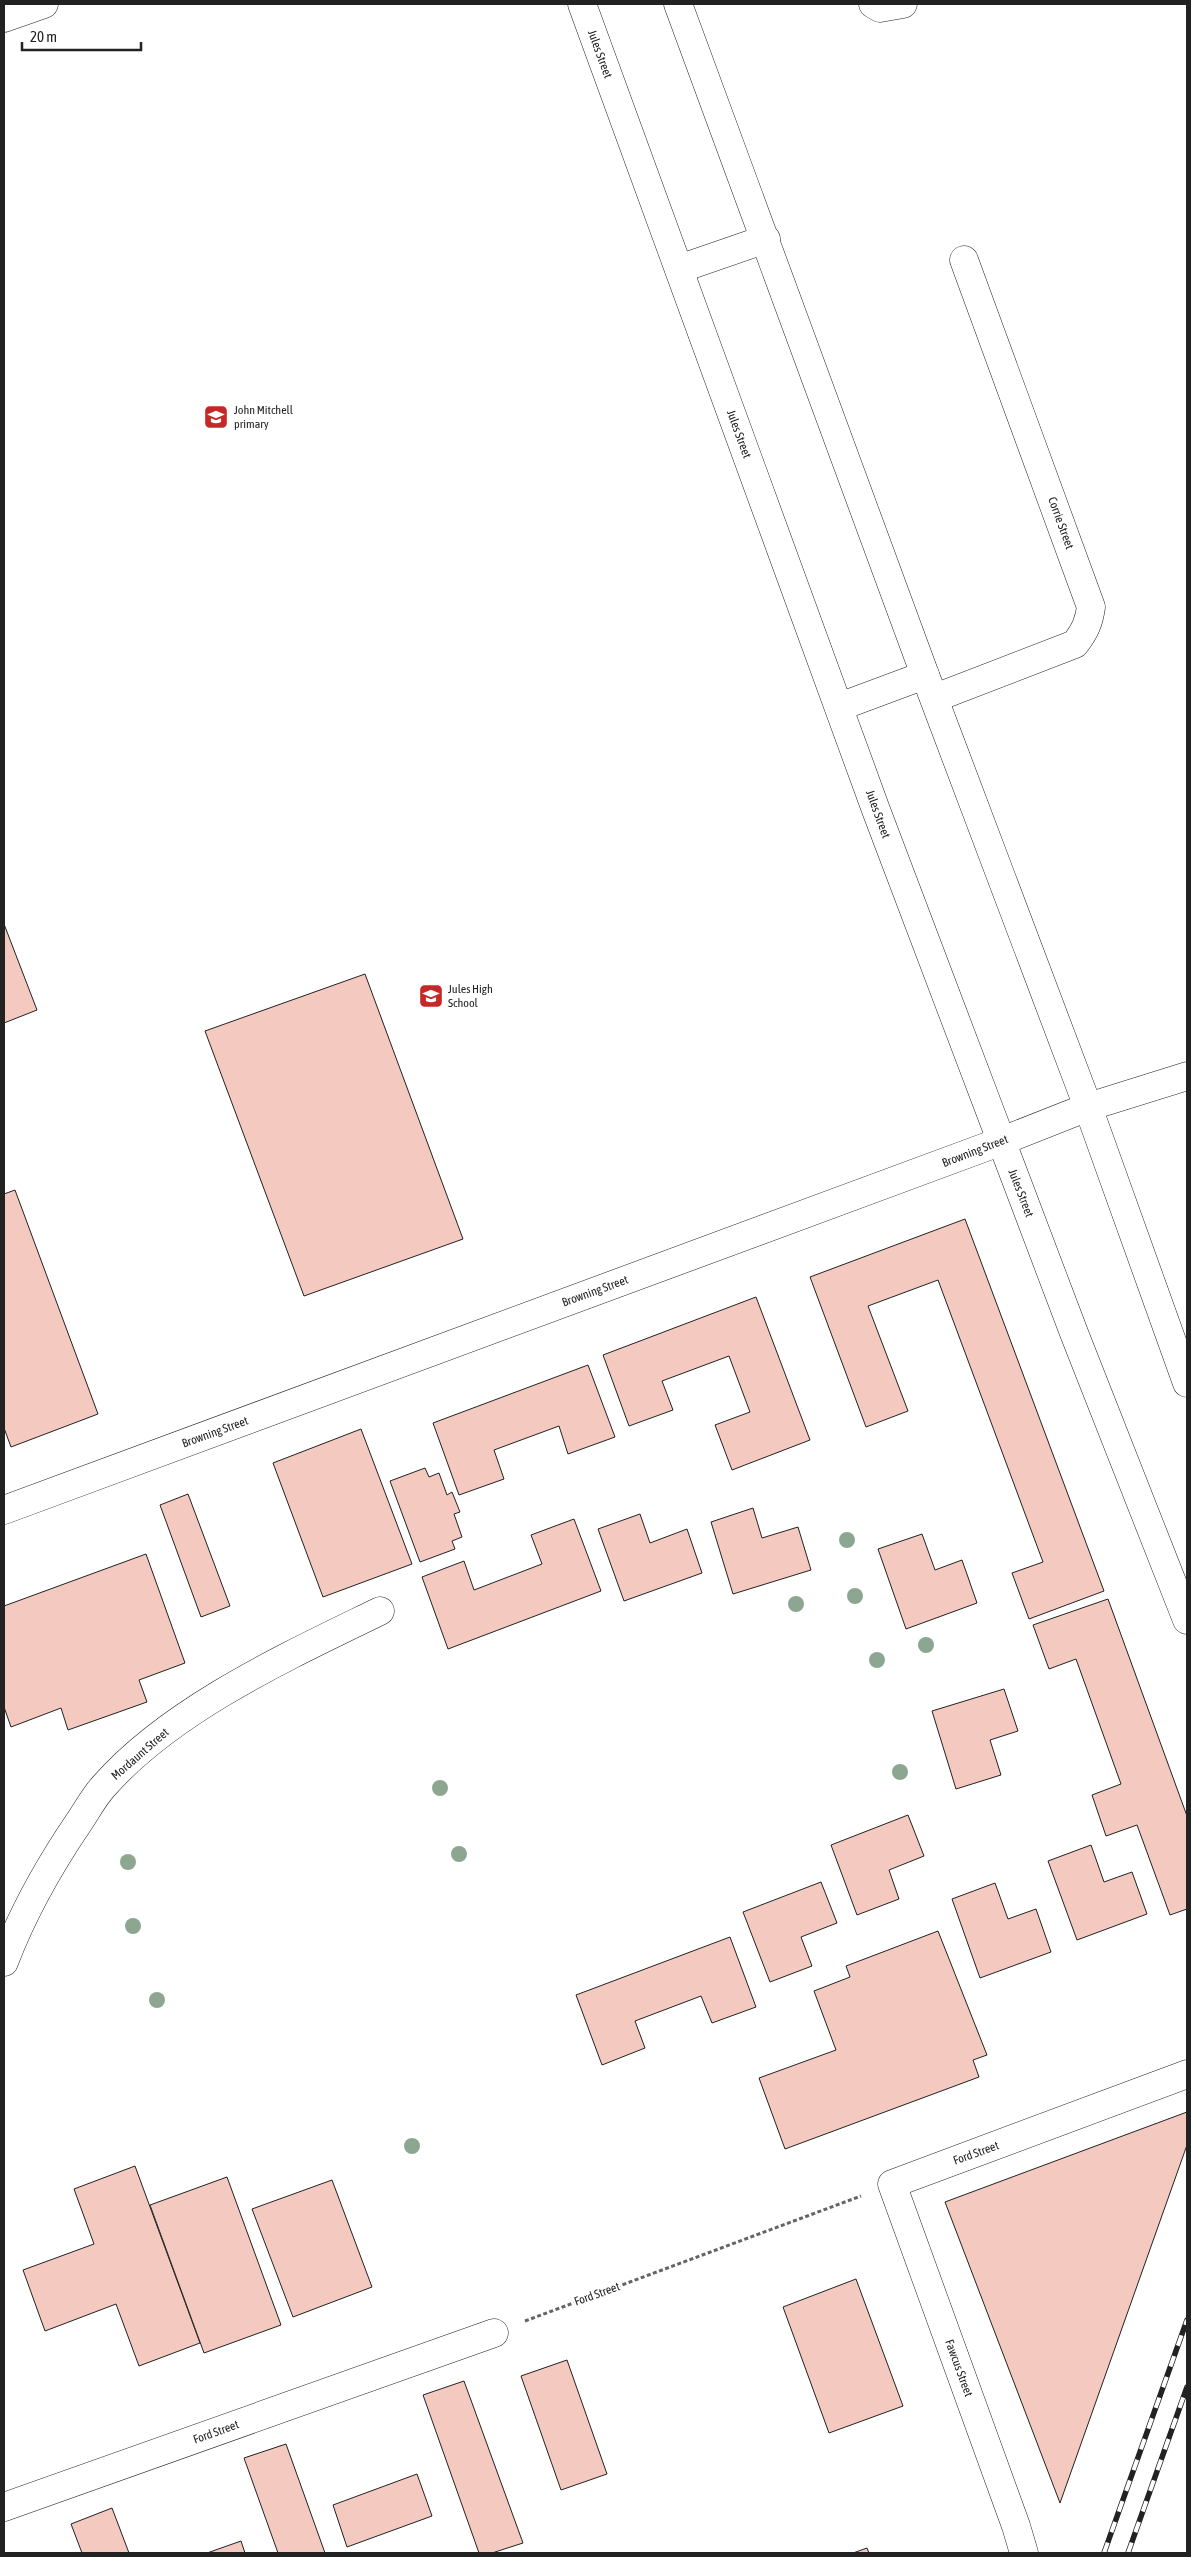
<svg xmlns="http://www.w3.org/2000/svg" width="1191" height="2557" viewBox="0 0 1191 2557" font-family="'Asap Condensed',sans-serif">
<rect width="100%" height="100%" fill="#fff"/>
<g fill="#f3c9c0" stroke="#222">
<path d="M4 924 37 1010 4 1023Z"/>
<path d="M365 974 463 1239 304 1296 205 1031Z"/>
<path d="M15 1190 98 1414 11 1447 4 1428V1194Z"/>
<path d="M965 1219 1104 1591 1029 1619 1012 1573 1043 1562 938 1280 868 1306 908 1411 866 1427 810 1277Z"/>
<path d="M756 1297 810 1440 732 1470 715 1425 750 1412 729 1356 662 1381 673 1410 629 1426 603 1355Z"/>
<path d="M588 1365 615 1437 568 1454 559 1426 494 1450 504 1479 459 1495 433 1423Z"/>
<path d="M361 1429 412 1564 323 1597 273 1463Z"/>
<path d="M425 1468 429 1477 439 1473 447 1495 452 1492 460 1512 454 1514 462 1537 452 1541 455 1549 420 1562 390 1481Z"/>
<path d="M188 1494 230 1606 201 1617 160 1505Z"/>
<path d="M753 1508 762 1538 798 1527 811 1570 733 1594 711 1522Z"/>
<path d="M640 1514 650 1543 687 1529 702 1573 624 1601 598 1529Z"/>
<path d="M574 1519 601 1591 448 1649 422 1577 464 1561 474 1590 542 1564 531 1535Z"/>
<path d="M922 1534 935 1570 962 1560 977 1603 906 1629 878 1549Z"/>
<path d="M146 1554 185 1663 139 1680 147 1702 68 1730 61 1708 11 1727 4 1707V1606Z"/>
<path d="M1108 1599 1187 1816V1909L1170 1915 1137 1825 1106 1836 1092 1795 1121 1784 1076 1659 1049 1669 1033 1625Z"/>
<path d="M1004 1689 1018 1731 990 1740 1001 1775 956 1789 932 1711Z"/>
<path d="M908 1815 924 1856 889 1870 899 1899 857 1915 831 1845Z"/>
<path d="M1091 1845 1104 1882 1132 1872 1147 1914 1077 1940 1048 1861Z"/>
<path d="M821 1882 837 1923 801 1937 812 1966 770 1982 743 1912Z"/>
<path d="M995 1883 1008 1919 1036 1909 1051 1952 980 1978 952 1899Z"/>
<path d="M938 1931 987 2055 973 2060 979 2077 785 2149 759 2078 836 2050 814 1991 850 1977 846 1966Z"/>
<path d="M730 1937 756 2007 712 2023 701 1996 635 2021 645 2048 602 2065 576 1995Z"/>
<path d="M1187 2112V2145L1060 2503 945 2202Z"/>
<path d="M135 2166 200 2343 139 2366 116 2304 45 2331 23 2270 94 2244 74 2189Z"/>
<path d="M227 2177 281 2325 204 2353 150 2205Z"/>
<path d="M332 2180 372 2287 293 2317 252 2209Z"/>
<path d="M856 2279 903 2406 829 2433 783 2307Z"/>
<path d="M567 2360 607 2474 561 2490 521 2376Z"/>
<path d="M464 2381 523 2543 492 2553H479L423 2395Z"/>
<path d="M286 2444 325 2553H278L244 2458Z"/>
<path d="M417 2474 432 2516 347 2547 333 2505Z"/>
<path d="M112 2508 129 2553H82L71 2524Z"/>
<path d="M241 2541 245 2553H207Z"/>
<path d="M867 2548 869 2553H853Z"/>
</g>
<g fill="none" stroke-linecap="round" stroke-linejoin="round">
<defs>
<g id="minor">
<path d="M873 4 880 8 903 4"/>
<path d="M4 18 44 4"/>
<path d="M935 698 1075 644C1085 631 1089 622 1091 607L964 260"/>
<path d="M4 1510 1002 1141 1088 1107 1187 1076"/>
<path d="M4 1962C23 1912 49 1866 79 1822 87 1810 94 1797 103 1787 171 1709 288 1656 380 1611"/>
<path d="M4 2507 494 2333"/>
<path d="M1024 2553 1016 2526 892 2184 1187 2074"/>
</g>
<g id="major">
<path d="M582 4 876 810 1074 1333 1187 1620"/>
<path d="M678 4 925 675 1088 1107 1187 1383"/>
<path d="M679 269 766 239"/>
<path d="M839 707 925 675"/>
</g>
</defs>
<use href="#minor" stroke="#222" stroke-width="29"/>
<use href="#major" stroke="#222" stroke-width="29"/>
<path stroke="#646464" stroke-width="3" stroke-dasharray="4 2.5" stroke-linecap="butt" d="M525 2321 861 2196"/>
<use href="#minor" stroke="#fff" stroke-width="28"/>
<use href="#major" stroke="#fff" stroke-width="28"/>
<defs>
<g id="rail">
<path d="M1104 2553 1187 2320"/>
<path d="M1128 2553 1187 2387"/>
</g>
</defs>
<use href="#rail" stroke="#222" stroke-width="5.5"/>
<use href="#rail" stroke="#fff" stroke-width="4" stroke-dasharray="11" stroke-linecap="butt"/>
</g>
<g fill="#8da692">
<circle cx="847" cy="1540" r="8"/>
<circle cx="855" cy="1596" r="8"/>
<circle cx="796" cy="1604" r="8"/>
<circle cx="926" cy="1645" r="8"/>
<circle cx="877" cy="1660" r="8"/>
<circle cx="900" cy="1772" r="8"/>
<circle cx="440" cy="1788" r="8"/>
<circle cx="459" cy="1854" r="8"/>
<circle cx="128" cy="1862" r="8"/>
<circle cx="133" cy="1926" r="8"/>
<circle cx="157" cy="2000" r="8"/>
<circle cx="412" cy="2146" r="8"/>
</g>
<defs>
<symbol id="school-square" viewBox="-11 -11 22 22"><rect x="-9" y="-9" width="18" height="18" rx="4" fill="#c62828" stroke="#fff"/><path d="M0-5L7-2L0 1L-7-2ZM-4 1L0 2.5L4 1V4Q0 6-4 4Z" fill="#fff"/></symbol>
</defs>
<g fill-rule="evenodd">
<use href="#school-square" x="202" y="403" width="28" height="28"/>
<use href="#school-square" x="417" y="982" width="28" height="28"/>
</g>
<g text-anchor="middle" stroke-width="4" stroke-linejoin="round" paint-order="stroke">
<g font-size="12" fill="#222" stroke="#fff">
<text transform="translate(600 54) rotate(70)" y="4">Jules Street</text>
<text transform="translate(739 434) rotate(70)" y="4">Jules Street</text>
<text transform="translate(1061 523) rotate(70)" y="4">Corrie Street</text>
<text transform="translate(878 814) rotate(70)" y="4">Jules Street</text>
<text transform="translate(975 1151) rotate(-21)" y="4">Browning Street</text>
<text transform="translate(1021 1193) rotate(69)" y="4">Jules Street</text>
<text transform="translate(595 1291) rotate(-20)" y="4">Browning Street</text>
<text transform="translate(215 1432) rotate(-20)" y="4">Browning Street</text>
<text transform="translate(140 1754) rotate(-41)" y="4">Mordaunt Street</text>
<text transform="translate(976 2153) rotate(-20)" y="4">Ford Street</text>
<text transform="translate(597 2294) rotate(-20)" y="4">Ford Street</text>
<text transform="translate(959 2368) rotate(70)" y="4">Fawcus Street</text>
<text transform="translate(216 2432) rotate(-20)" y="4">Ford Street</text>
</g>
<g font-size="12" fill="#222" stroke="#fff" text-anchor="start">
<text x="234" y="414">John Mitchell<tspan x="234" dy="14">primary</tspan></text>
<text x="448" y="993">Jules High<tspan x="448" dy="14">School</tspan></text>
</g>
</g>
<rect width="1191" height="2557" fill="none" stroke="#222222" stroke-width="10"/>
<path d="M22 42v8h119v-8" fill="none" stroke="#222222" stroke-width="2.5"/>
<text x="30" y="42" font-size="15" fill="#222222" stroke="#ffffff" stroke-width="4" paint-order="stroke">20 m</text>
</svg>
